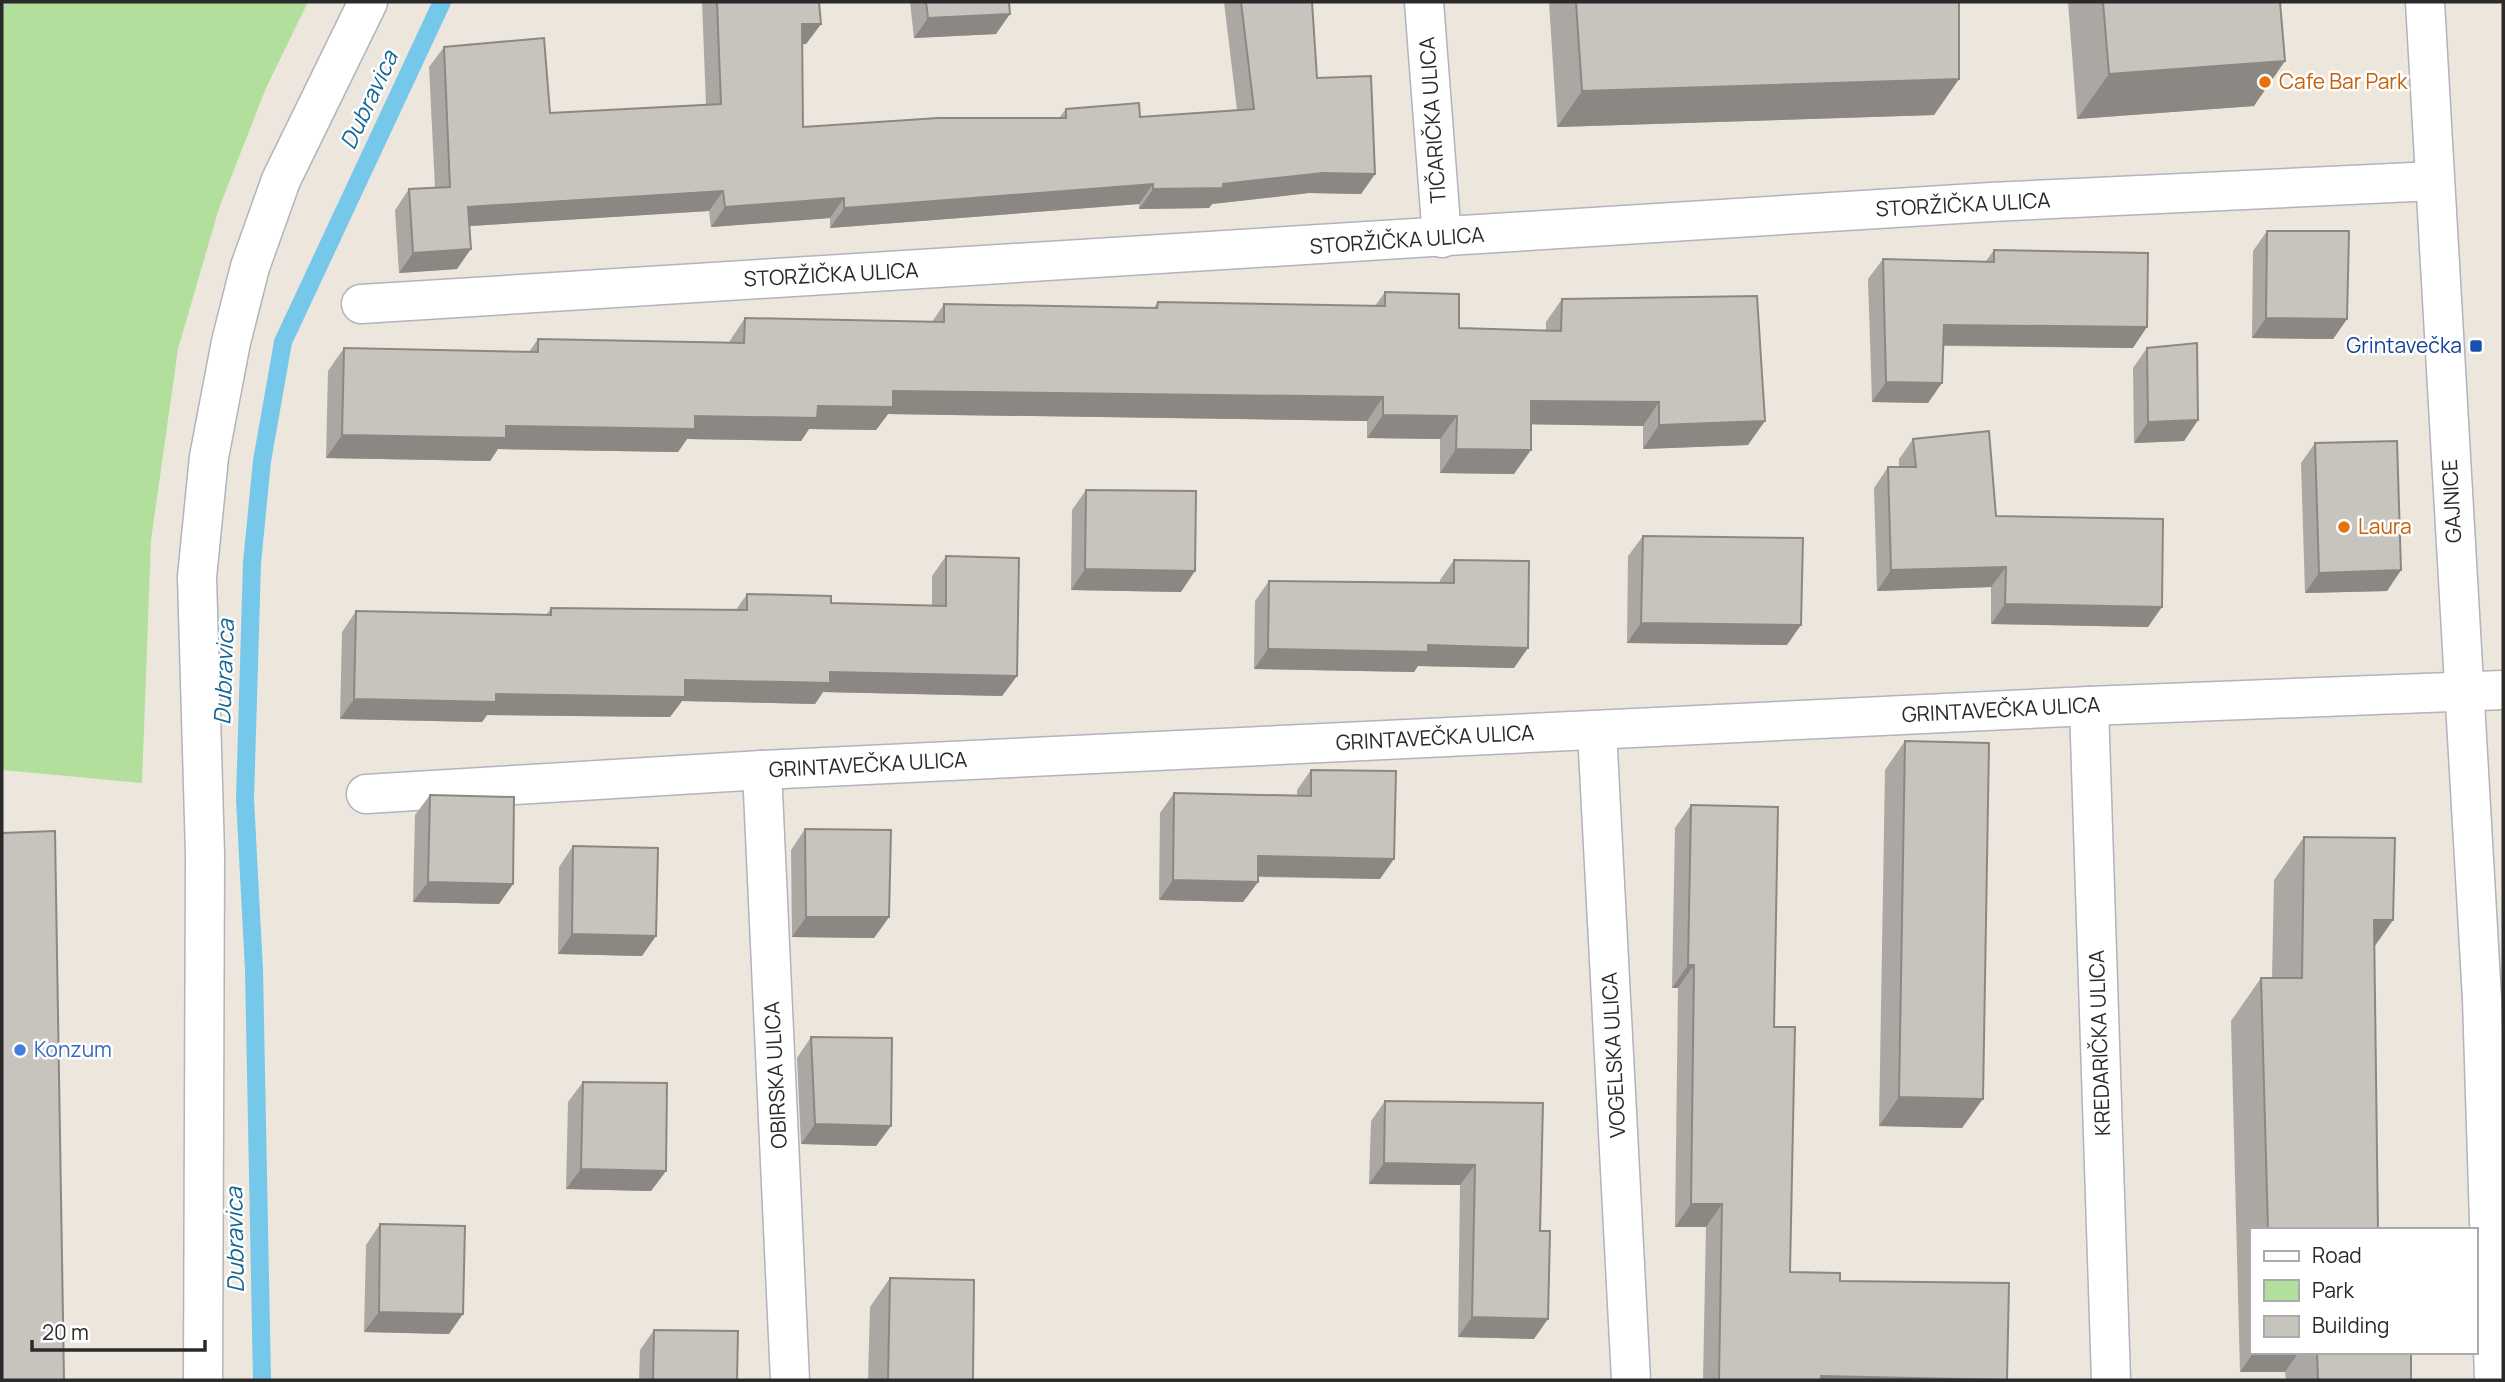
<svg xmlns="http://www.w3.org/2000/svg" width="2505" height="1382" viewBox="0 0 2505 1382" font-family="Manrope,sans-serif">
<rect width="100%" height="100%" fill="#ece6dd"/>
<path fill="#b2e09c" d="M2 2H308L266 88 219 208 178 349 151 540 142 783 2 770Z"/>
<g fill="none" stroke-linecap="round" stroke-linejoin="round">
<path stroke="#75c8e9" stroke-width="18" d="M262 1380 254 970 245 799 252 563 262 461 283 342 442 2"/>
<defs>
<g id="minor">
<path d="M1424 2 1442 238"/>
<path d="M2425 2 2482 999 2494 1380"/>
<path d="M361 304 1991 202 2434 181"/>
<path d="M2089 706 2111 1380"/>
<path d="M1597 731 1631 1380"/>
<path d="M762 770 790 1380"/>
<path d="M366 794 762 770 2089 706 2503 690"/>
<path d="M203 1380 205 854 197 577 209 457 231 342 250 267 281 180 368 2"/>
</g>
</defs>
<use href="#minor" stroke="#b1b3bd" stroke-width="41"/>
<use href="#minor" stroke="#fff" stroke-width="38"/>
</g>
<g fill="#aba8a3">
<path d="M702 2H819L821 24 806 44H802L803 127 1059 118 1066 109 1140 117 1237 110 1224 2H1312L1317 78 1375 174 1361 194 1309 193 1212 204 1209 208 1139 209V204L830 228V218L711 227 709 211 469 226 457 269 399 273 395 210 409 189 435 188 429 67 444 47 550 113 706 105Z"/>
<path d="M910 2H1009L996 34 914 38Z"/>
<path d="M1549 2H1959V79L1934 115 1557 127Z"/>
<path d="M2068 2H2280L2254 106 2077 119Z"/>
<path d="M2267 231 2347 319 2333 339 2252 338 2253 251Z"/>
<path d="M1994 250 2133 348 1943 346 1928 403 1872 402 1868 279 1883 259 1986 261Z"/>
<path d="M1385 292 1459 328 1546 331V322L1562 299 1748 445 1643 449V426L1531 424 1514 474 1440 473V439L1367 438V421L888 414 876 430 809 429 801 441 687 439 678 452 498 449 490 461 326 458 328 371 344 348 529 352 538 339 729 342 745 318 932 322 944 304 1154 308 1158 302 1375 306Z"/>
<path d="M2147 348 2198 420 2184 441 2134 443 2133 368Z"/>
<path d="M1913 439 1996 516 2148 627 1991 624V587L1877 591 1874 488 1888 467H1899V459Z"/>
<path d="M2315 443 2401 570 2387 591 2305 593 2301 463Z"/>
<path d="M1086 490 1181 592 1071 590 1072 510Z"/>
<path d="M1643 536 1787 645 1627 643 1628 556Z"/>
<path d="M946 556 1017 676 1002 696 823 692 815 704 682 701 670 717 487 715 482 722 340 719 342 632 356 611 546 615 551 608 736 610 747 594 831 603 932 605V576Z"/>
<path d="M1454 560 1514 668 1418 666 1414 672 1254 669 1255 601 1269 581 1440 583V580Z"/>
<path d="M1905 741 1962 1128 1879 1126 1885 770Z"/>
<path d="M1311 770 1380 879 1258 877V882L1243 902 1159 900 1160 813 1174 793 1297 795V790Z"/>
<path d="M430 795 513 884 499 904 413 902 415 815Z"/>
<path d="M1691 805 1774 1027 1790 1272 1840 1281 2004 1380H1703L1706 1227H1675L1678 988H1672L1675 828Z"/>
<path d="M805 829 889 917 874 938 792 937 791 850Z"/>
<path d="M2304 837 2393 920 2374 947 2378 1230H2251V1352H2411V1380H2286L2285 1372H2240L2231 1021 2261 978H2272L2274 880Z"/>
<path d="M573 846 642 956 558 954 559 867Z"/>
<path d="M811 1037 891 1126 876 1146 801 1144 797 1058Z"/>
<path d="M583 1082 666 1171 651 1191 566 1189 568 1102Z"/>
<path d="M1385 1101 1543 1103 1540 1231 1534 1339 1458 1337 1460 1185 1369 1184 1371 1121Z"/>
<path d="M380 1224 449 1334 364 1332 366 1245Z"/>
<path d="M890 1278 973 1380H868L870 1307Z"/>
<path d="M654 1330 737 1380H639L640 1350Z"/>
</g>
<g fill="#8b8884">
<path d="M1010 14 996 34 914 38 928 18Z"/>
<path d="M802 24H821L806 44H788Z"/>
<path d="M2285 61 2254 106 2077 119 2109 74Z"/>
<path d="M1959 79 1934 115 1557 127 1582 91Z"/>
<path d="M1323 173 1375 174 1361 194 1309 193 1212 204 1209 208 1139 209 1153 189 1223 184Z"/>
<path d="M1153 184 1139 204 830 228 844 208Z"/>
<path d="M723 191 709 211 454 227 468 207Z"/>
<path d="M844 198 830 218 711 227 725 207Z"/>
<path d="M471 249 457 269 399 273 413 253Z"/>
<path d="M2266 318 2347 319 2333 339 2252 338Z"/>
<path d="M1944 325 2147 327 2133 348 1929 345Z"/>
<path d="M1886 382 1942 383 1928 403 1872 402Z"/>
<path d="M893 391 1383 397 1367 421 888 414 876 430 809 429 801 441 687 439 678 452 498 449 490 461 326 458 342 435 695 416 818 406Z"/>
<path d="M1531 401 1659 402 1643 426 1515 424Z"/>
<path d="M1383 415 1457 416 1440 439 1367 438Z"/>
<path d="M2198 420 2184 441 2134 443 2148 422Z"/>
<path d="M1765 421 1748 445 1643 449 1659 425Z"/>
<path d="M1456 449 1531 450 1514 474 1440 473Z"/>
<path d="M2006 567 1991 587 1877 591 1891 570Z"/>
<path d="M1085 569 1195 571 1181 592 1071 590Z"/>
<path d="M2401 570 2387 591 2305 593 2319 573Z"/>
<path d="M2005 604 2162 607 2148 627 1991 624Z"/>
<path d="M1641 623 1801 625 1787 645 1627 643Z"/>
<path d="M1428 645 1528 648 1514 668 1418 666 1414 672 1254 669 1268 649Z"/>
<path d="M830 672 1017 676 1002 696 823 692 815 704 682 701 670 717 487 715 482 722 340 719 354 699 496 694 685 680Z"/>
<path d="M1258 856 1394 859 1380 879 1244 876Z"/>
<path d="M1173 880 1258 882 1243 902 1159 900Z"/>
<path d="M428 882 513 884 499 904 413 902Z"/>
<path d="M806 917H889L874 938 792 937Z"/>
<path d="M2374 920H2393L2362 964Z"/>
<path d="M572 934 656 936 642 956 558 954Z"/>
<path d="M1688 965H1694L1678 988H1672Z"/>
<path d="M1899 1097 1983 1099 1962 1128 1879 1126Z"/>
<path d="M815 1124 891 1126 876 1146 801 1144Z"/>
<path d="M1384 1163 1475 1165 1460 1185 1369 1184Z"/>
<path d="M581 1169 666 1171 651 1191 566 1189Z"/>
<path d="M1691 1204H1722L1706 1227H1675Z"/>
<path d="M379 1312 463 1314 449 1334 364 1332Z"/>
<path d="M1472 1317 1548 1319 1534 1339 1458 1337Z"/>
<path d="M2254 1352H2299L2285 1372H2240Z"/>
<path d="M1821 1376 2004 1380H1818Z"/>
</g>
<g fill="#c7c3bd" stroke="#8b8884" stroke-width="2">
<path d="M717 2H819L821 24H802L803 127 938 118H1066V109L1139 103 1140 117 1254 109 1241 2H1312L1317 78 1371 76 1375 174 1323 173 1223 184V188L1153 189V184L844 208V198L725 207 723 191 468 207 471 249 413 253 409 189 450 187 444 47 544 38 550 113 721 104Z"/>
<path d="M926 2H1009L1010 14 928 18Z"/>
<path d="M1576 2H1959V79L1582 91Z"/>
<path d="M2103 2H2280L2285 61 2109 74Z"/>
<path d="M2267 231H2349L2347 319 2266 318Z"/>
<path d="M1994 250 2148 253 2147 327 1944 325 1942 383 1886 382 1883 259 1994 262Z"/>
<path d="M1385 292 1459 294V328L1561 331 1562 299 1757 296 1765 421 1659 425V402L1531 401V450L1456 449 1457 416 1383 415V397L893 391V407L818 406 817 418 695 416V429L506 426V438L342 435 344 348 538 352V339L744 343 745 318 944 322V304L1157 308 1158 302 1385 306Z"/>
<path d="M2197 343 2198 420 2148 422 2147 348Z"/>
<path d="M1989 431 1996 516 2163 519 2162 607 2005 604 2006 567 1891 570 1888 467H1916L1913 439Z"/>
<path d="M2397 441 2401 570 2319 573 2315 443Z"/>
<path d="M1086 490 1196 491 1195 571 1085 569Z"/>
<path d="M1643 536 1803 538 1801 625 1641 623Z"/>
<path d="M946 556 1019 558 1017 676 830 672V683L685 680V697L496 694V702L354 699 356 611 551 615V608L747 610V594L831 596V603L946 606Z"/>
<path d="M1454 560 1529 561 1528 648 1428 645V652L1268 649 1269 581 1454 583Z"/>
<path d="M1905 741 1989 743 1983 1099 1899 1097Z"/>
<path d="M1311 770 1396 771 1394 859 1258 856V882L1173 880 1174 793 1311 796Z"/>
<path d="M430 795 514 797 513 884 428 882Z"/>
<path d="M1691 805 1778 807 1774 1027H1795L1790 1272 1840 1273V1281L2009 1283 2007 1380 1821 1376V1380H1719L1722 1204H1691L1694 965H1688Z"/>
<path d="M805 829 891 830 889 917H806Z"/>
<path d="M55 831 64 1380H2V833Z"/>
<path d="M2304 837 2395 838 2393 920H2374L2378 1230H2268L2261 978H2302Z"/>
<path d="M573 846 658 848 656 936 572 934Z"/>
<path d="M811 1037 892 1038 891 1126 815 1124Z"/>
<path d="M583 1082 667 1083 666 1171 581 1169Z"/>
<path d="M1385 1101 1543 1103 1540 1231H1550L1548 1319 1472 1317 1475 1165 1384 1163Z"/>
<path d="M380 1224 465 1226 463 1314 379 1312Z"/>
<path d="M890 1278 974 1280 973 1380H888Z"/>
<path d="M654 1330 738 1331 737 1380H653Z"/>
<path d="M2317 1352H2411V1380H2318Z"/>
</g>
<g fill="#e8710a" stroke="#fff" stroke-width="2.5">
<circle cx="2265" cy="82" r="7"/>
<circle cx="2344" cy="527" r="7"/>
</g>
<rect fill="#1a4fb4" stroke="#fff" stroke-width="2.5" x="2469" y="339" width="14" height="14" rx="3.5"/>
<circle fill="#3f7fe0" stroke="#fff" stroke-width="2.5" cx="20" cy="1050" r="7"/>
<g text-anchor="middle" stroke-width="5" stroke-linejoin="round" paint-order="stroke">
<g font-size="21" fill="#c56008" stroke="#fff" text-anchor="start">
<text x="2279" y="89">Cafe Bar Park</text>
<text x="2358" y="534">Laura</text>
</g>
<g font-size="21" fill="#2a2a2a" stroke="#fff">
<text transform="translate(1433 120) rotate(-94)" y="7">TIČARIČKA ULICA</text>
<text transform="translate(1963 205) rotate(-3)" y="7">STORŽIČKA ULICA</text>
<text transform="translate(1397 241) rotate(-4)" y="7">STORŽIČKA ULICA</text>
<text transform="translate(831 275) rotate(-3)" y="7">STORŽIČKA ULICA</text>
<text transform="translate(2452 501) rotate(-93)" y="7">GAJNICE</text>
<text transform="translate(2001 710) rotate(-3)" y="7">GRINTAVEČKA ULICA</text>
<text transform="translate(1435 738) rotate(-3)" y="7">GRINTAVEČKA ULICA</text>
<text transform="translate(868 765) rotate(-3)" y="7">GRINTAVEČKA ULICA</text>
<text transform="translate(2100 1043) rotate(-92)" y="7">KREDARIČKA ULICA</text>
<text transform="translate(1614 1055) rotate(-93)" y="7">VOGELSKA ULICA</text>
<text transform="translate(776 1075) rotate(-93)" y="7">OBIRSKA ULICA</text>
</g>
<g font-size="21" fill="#164399" stroke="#fff" text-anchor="end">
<text x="2462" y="353">Grintavečka</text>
</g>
<g font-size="21" fill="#366cbe" stroke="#fff" text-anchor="start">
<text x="34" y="1057">Konzum</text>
</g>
<g font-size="23" font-style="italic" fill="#136796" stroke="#fff">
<text transform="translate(369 100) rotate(-65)" y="8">Dubravica</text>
<text transform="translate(224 672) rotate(-88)" y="8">Dubravica</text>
<text transform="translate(235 1240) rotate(-91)" y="8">Dubravica</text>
</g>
</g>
<rect width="2505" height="1382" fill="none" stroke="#2a2a2a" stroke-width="7"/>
<rect x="2250" y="1228" width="228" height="126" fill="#ffffff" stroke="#aaaaaa" stroke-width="2"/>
<rect x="2264" y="1251" width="35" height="10" fill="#ffffff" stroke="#aaaaaa" stroke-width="2"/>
<text x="2312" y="1263" font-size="21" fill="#2a2a2a">Road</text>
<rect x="2264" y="1280" width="35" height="21" fill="#b2e09c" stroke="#aaaaaa" stroke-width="2"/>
<text x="2312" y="1298" font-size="21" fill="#2a2a2a">Park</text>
<rect x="2264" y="1316" width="35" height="21" fill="#c7c3bd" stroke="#aaaaaa" stroke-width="2"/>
<text x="2312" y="1333" font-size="21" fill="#2a2a2a">Building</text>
<path d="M32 1340v10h173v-10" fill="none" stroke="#2a2a2a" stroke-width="3.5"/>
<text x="42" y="1340" font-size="21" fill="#2a2a2a" stroke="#ffffff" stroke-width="5" paint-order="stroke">20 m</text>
</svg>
